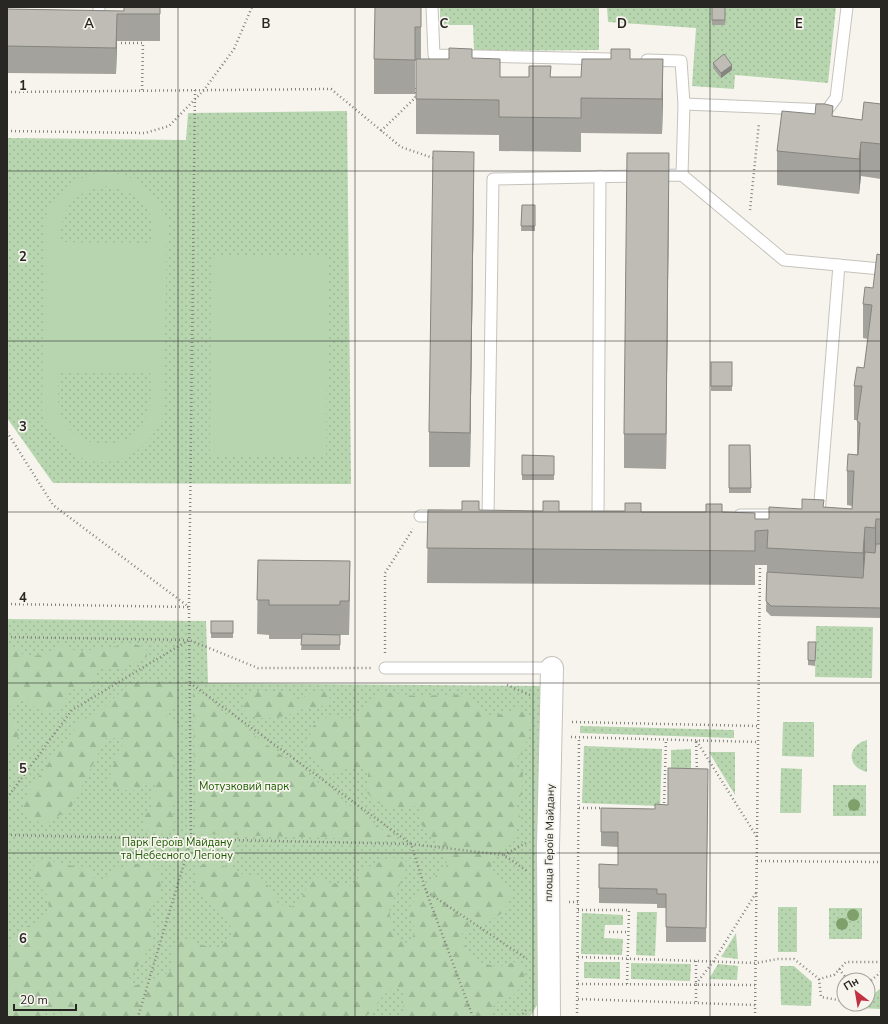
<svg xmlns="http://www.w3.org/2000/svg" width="888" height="1024" viewBox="0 0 888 1024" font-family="'Nunito Sans',sans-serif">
<defs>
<pattern id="green-dots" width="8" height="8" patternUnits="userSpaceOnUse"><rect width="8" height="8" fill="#b7d6af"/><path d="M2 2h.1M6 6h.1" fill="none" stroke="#9db896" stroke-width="1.8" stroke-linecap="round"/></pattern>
<pattern id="forest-firs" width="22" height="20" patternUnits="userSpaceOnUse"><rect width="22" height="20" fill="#b7d6af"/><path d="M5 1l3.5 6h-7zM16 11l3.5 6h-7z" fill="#9db896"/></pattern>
</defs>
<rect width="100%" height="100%" fill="#f6f4ed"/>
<g fill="url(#green-dots)">
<path d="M440 7H599V50L474 51 473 25H440Z"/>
<path d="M607 7H836L828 83 735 75 734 89 692 86 696 28 608 22Z"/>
<path d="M347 111 351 484 53 483 7 418V138L186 140 188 113Z"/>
<path d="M7 619 206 621 208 683 541 686 540 1000 530 1017H7Z"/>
<path d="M816 626 873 627 872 678 815 677Z"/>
<path d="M783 722H814V757L782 756Z"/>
<path d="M580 726 734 730V738L580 733Z"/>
<path d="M867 740V772C846 767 847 745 867 740Z"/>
<path d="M584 746 662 749 660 806 582 803Z"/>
<path d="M691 749V770H671V750Z"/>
<path d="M709 752H735V795Z"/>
<path d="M781 768 802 769 801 813H780Z"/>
<rect x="833" y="785" width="33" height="31"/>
<rect x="778" y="907" width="19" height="45"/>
<rect x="829" y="908" width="33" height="31"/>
<path d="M637 912H657L655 956 636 955Z"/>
<path d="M582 913 623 915V925H605L604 938 623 939 622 955 581 954Z"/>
<path d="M736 933 738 959 721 957Z"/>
<path d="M584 962H620V979L584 978Z"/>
<path d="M631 963 691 964 690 981 631 979Z"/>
<path d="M718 964 738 966 737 980 709 979Z"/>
<path d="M780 966H794L812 982 811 1006 781 1005Z"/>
<path d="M881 988V1009L858 1008 863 1004H868V999Z"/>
</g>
<g fill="url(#forest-firs)">
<path d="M64 644 77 652 133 644 146 647 147 658 115 670 101 665 98 669 95 681 86 688 70 690C65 704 59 710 45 714L23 699 7 709V645L16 647 24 656 43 655Z"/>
<path d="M160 681 176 686 178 697 166 716 176 720 182 731 172 762 178 780 180 796 171 805 175 828 166 834 148 832 141 826 146 814 153 809 155 804 150 799 158 777C139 792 131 795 108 783L112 768 121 750 123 738H106L71 808 44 825 25 814 23 805 30 788 81 720 96 715 130 683Z"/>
<path d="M193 690 396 840 196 834Z"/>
<path d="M258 691H286L296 697V702C309 694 318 686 332 695L326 704 316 709 306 707C287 717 269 722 248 715L241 703 244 695Z"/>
<path d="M385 692 416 696 467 694 488 715 504 714 519 708 531 719C528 739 526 748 514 764L523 771 522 792 516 807 521 818 515 835 491 864 494 876 500 880 512 894 504 912 488 922 462 932 463 944 478 962 499 967 514 962 526 971C520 992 515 997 495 1003L488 1017H403L404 986C374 993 384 1004 365 1017H64L59 1011 46 1013 44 1017H7V957L9 948 23 928 36 923 49 913 48 896C37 885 30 878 35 862 55 857 69 870 89 866L92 877 102 880 115 870 131 864 150 863 161 872C161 890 161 895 149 909 150 913 153 919 154 924 157 943 140 963 129 977L134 986 169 973 173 964V944L181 938 212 948 221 947 234 932C224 914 207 903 195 887L197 869 209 859 238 873 264 879 277 902 287 909 299 903 311 880 320 877 327 882 352 886 365 869 390 857 407 862 404 876 389 908 392 932 408 944 416 931 407 910 420 894 426 891 439 871 447 868 445 852 419 822 422 807C413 805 405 808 396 808 385 808 372 800 366 791L369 769 349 768 334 774 320 764 306 746 313 726 329 716 346 719 360 716 367 702Z"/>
<path d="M7 721 15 722 19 735 12 747 7 751Z"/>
</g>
<g fill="#b7d6af" fill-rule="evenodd">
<path d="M106 172C140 176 155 190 167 221L164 414C140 478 65 478 42 414L44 219C57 191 75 175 106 172ZM107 186C126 189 148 200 152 221 153 227 152 236 151 243L60 242C61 209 72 191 107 186ZM59 373H150C151 389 152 407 144 421 125 457 72 449 60 413 56 401 59 385 59 373Z"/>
<path d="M211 256 328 257 326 456 210 455Z"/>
</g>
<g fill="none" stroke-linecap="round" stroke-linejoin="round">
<defs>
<g id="lane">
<path d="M432 7 434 55 610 59"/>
<path d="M92 18H99V7"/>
<path d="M647 60 681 61 684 104 682 175"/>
<path d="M684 104 827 110 836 98 847 7"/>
<path d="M819 514 839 265"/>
<path d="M740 515H783"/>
<path d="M420 516H443"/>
<path d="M488 516 493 179 682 175 784 260 881 269"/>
<path d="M598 516 600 176"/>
<path d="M385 668H552"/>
</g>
<path id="street" d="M549 1017 548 848 552 668"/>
</defs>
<use href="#lane" stroke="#c5c3bc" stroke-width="13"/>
<use href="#street" stroke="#c5c3bc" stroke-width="24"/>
<g stroke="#85847f" stroke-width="2.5" stroke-dasharray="1 3" stroke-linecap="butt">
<path d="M121 39V43H143L142 91"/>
<path d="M7 92 331 89 401 147 436 159"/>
<path d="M415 93 416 87"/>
<path d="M7 131 145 133 169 126 204 90 234 49 252 7"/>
<path d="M381 131 415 98V94"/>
<path d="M750 210 759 123"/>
<path d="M7 432 53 505 189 607"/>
<path d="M7 604 189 607 191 840 138 1017"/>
<path d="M189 607 195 90"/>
<path d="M7 637 189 640 258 668H371"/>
<path d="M385 653V573L413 529"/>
<path d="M190 683 411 844 426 891 473 1017"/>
<path d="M507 685 530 695"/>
<path d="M572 722 758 726"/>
<path d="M571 737 758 742"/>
<path d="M697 771 696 740 757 837"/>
<path d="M7 798 72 710 189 640"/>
<path d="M664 807 666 739"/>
<path d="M579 808H603"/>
<path d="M7 835 411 844 504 855 527 871"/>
<path d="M504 855 526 843"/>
<path d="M757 861 881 862"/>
<path d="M427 892 527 959"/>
<path d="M569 902H578"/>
<path d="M578 910H629L627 984"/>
<path d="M609 932H628"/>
<path d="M578 957 756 963 778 959H794L819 979 834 975 846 962H881"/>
<path d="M696 961V1003"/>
<path d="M839 969 848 980"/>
<path d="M819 979 821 997 844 1001"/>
<path d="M868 983 881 972"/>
<path d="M578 984 755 985"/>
<path d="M696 984 713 962 756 893"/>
<path d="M578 999 755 1005"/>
<path d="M520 1017 526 1010"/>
<path d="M577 1017 579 737"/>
<path d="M755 1017 760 565"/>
</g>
<use href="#lane" stroke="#fff" stroke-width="11"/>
<use href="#street" stroke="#fff" stroke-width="22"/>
</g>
<g fill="#7f9f6b">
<circle cx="854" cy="805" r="6"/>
<circle cx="853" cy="915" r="6"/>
<circle cx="842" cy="924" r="6"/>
</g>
<g fill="#a3a29c">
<path d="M124 7H160V41H117L116 74 7 73V9L124 11Z"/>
<path d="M421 7V59H449L472 58 500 77H581L611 59H630L663 94 662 134 581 133V152L499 151V135L416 134V61H415V94H374V59Z"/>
<rect x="712" y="7" width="13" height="18"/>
<path d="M713 63 732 70 721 78 713 68Z"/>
<path d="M881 104V179L861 176 859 194 777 185V151L833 116 862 120Z"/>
<path d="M474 186 470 467H429V432Z"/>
<path d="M669 188 666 469 624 468V434Z"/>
<path d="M522 205H535V231H521Z"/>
<path d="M881 255V618L771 616 766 611 767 565H755V585L427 583 428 510 641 512H722L755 519H769L802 509 824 507 852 509V506L847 505V471L857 455V420H854V386L864 368 868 339 863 338V304L873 288Z"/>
<rect x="711" y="362" width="21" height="29"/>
<path d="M729 445H750L751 493H729Z"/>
<path d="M522 455 554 456V480H522Z"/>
<path d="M258 560 350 561 349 635H340V650H301L302 639H269V635L257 634Z"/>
<rect x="211" y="621" width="22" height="17"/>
<path d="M816 642 815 666 808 665V660Z"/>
<path d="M708 784 706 942H666V908H657V904L599 903V864L618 865V847L601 846V808L655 809 668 805Z"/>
</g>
<g fill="#85847f">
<path d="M117 14V41L116 74V48Z"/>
<path d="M663 59V94L662 134V99Z"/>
<path d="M732 65V70L721 78V73Z"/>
<path d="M861 142V176L859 194V159Z"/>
<path d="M474 152V186L470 467V433Z"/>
<path d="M669 153V188L666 469V434Z"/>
<path d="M876 519V554L875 562V528Z"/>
<path d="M865 527V562L863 588V553Z"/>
<path d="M350 561V595L349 635Z"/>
</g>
<g fill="#bebcb5" stroke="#85847f">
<path d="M124 7H160V14H117L116 48 7 46V9L124 11Z"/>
<path d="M375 7H421V27H415V60L374 59Z"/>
<rect x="712" y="7" width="13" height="13"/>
<path d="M449 48 472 49V58L500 59V77H529V66H551L550 77H581L582 59H611V49H630V59H663L662 99 581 98V118L499 117V100L416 99V59H449Z"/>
<path d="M724 54 732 65 721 73 713 63Z"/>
<path d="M864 102 881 104V144L861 142 859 159 777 151 782 111 815 114 816 104H825L833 106 832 116 862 120Z"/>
<path d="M433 151 474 152 470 433 429 432Z"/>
<path d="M627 153H669L666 434H624Z"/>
<path d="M522 205H535V226H521Z"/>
<path d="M877 254 881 255V519H876L875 528 865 527 863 553 767 548 768 530 755 531V551L427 548 428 510H462V501H479V510L543 511V501H559V511H625V503H641V512H706V504H722V512L755 513V519H769V507L802 509V499L824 500 823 507 852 509 854 471H847L848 454 858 455 860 423 857 421 862 386H854L857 367 864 368 872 305 863 304 865 287 873 288Z"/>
<rect x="711" y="362" width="21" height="24"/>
<path d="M729 445H750L751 488H729Z"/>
<path d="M522 455 554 456V475H522Z"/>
<path d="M876 544H881V608L771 606 766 601 767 572 863 578 865 552 875 553Z"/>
<path d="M258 560 350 561 349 601H340V605H269V600H257Z"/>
<rect x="211" y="621" width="22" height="12"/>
<path d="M302 634 340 635V645H301Z"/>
<path d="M808 642H816L815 661 808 660Z"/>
<path d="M668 768 708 769 706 928 666 927V894H657V889L599 888V864L618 865V832H601V808L655 809V804L668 805Z"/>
</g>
<path fill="none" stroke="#282724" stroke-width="1" stroke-opacity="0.55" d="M178 7V1017M355 7V1017M533 7V1017M710 7V1017M7 171H881M7 341H881M7 512H881M7 683H881M7 853H881"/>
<g text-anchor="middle" stroke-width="3.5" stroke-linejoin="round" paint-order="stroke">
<g font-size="11" fill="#1d5a01" stroke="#f6f4ed">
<text x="244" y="790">Мотузковий парк</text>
<text x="177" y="846">Парк Героїв Майдану<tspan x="177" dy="13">та Небесного Легіону</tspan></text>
</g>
<g font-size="11" fill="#282724" stroke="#f6f4ed">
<text transform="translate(549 843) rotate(-89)" y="4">площа Героїв Майдану</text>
</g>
</g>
<g font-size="13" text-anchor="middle" font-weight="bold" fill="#282724" stroke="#f6f4ed" stroke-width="3.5" stroke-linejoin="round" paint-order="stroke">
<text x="89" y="28">A</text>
<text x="266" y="28">B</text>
<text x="444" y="28">C</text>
<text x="622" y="28">D</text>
<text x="799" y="28">E</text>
<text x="23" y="90">1</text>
<text x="23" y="261">2</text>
<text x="23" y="431">3</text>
<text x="23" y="602">4</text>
<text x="23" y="773">5</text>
<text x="23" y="943">6</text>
</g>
<rect width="888" height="1024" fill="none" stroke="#282724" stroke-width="16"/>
<g transform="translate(856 992) rotate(329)"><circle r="19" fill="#f6f4ed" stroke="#a4a29d"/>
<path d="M0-3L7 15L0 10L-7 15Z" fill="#c23142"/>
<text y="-6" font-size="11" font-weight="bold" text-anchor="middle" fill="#282724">Пн</text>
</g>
<path d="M14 1004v6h62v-6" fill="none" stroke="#282724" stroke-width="2"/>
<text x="20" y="1004" font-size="12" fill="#282724" stroke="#f6f4ed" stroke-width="3" paint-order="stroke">20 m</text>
</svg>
